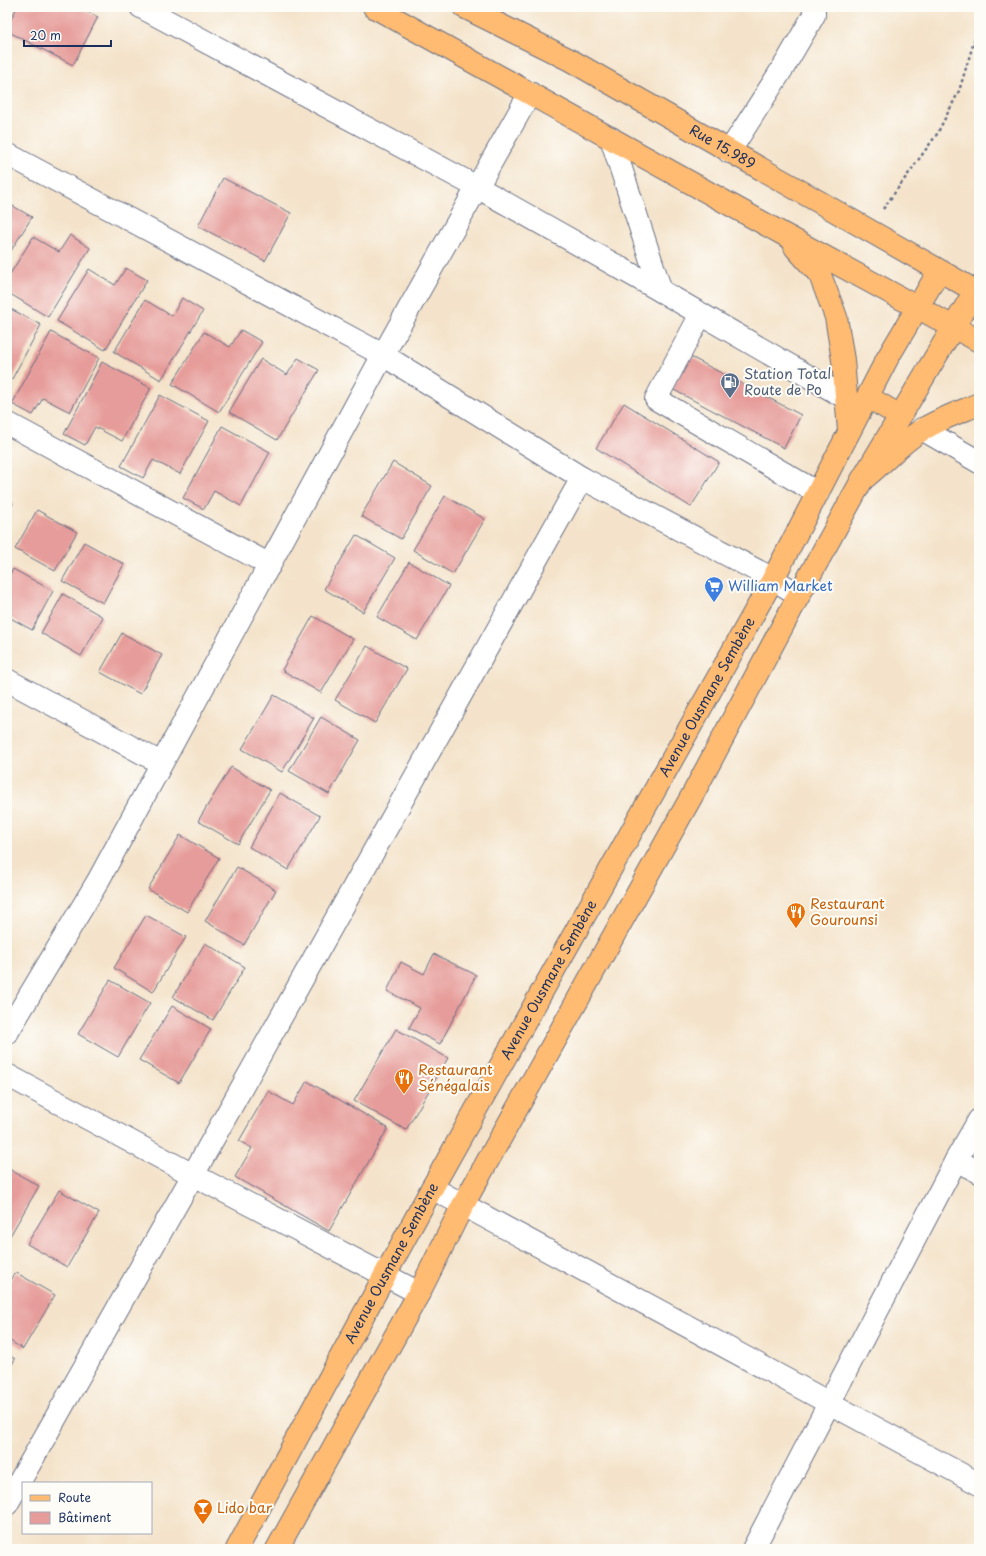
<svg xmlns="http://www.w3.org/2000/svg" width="986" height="1556" viewBox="0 0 986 1556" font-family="'Playpen Sans',sans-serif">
<rect width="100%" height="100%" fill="#fdfcf7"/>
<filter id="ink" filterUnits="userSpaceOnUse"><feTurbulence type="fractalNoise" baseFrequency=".025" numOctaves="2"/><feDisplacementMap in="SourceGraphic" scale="8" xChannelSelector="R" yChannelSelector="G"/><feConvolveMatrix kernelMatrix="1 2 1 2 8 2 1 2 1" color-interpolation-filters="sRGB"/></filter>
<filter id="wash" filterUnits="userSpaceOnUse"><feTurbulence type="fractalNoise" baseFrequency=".012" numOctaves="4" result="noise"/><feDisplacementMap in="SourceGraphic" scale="16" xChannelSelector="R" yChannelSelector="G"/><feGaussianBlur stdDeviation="0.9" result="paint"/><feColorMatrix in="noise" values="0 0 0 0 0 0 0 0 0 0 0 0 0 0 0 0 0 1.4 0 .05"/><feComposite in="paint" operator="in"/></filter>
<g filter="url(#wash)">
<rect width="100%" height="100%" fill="#f4e3ca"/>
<g id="blocks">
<g fill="#e69c9a">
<path d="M17 7H78L98 17 73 65 7 31V27Z"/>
<path d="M223 178 291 213 265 261 198 226Z"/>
<path d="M11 205 32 217 7 257V211Z"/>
<path d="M70 235 90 248 48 317 7 292V279L33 237 59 252Z"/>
<path d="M126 268 147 280 105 350 57 321 89 269 115 285Z"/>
<path d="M182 298 203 311 161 380 114 352 145 300 172 316Z"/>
<path d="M7 307 41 325 12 379 7 376Z"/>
<path d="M241 330 262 342 219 412 172 384 204 332 230 347Z"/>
<path d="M51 332 99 358 70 412 43 398 33 415 12 404Z"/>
<path d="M689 356 801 415 784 448 672 389Z"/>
<path d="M298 358 319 370 277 440 229 412 261 359 287 375Z"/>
<path d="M102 362 151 388 122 441 95 427 85 445 64 434Z"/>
<path d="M160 395 209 421 180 474 153 460 143 478 121 466Z"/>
<path d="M624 403 719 462 691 507 596 448Z"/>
<path d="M222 426 270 452 241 506 214 491 204 509 183 498Z"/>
<path d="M393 462 432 486 401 539 361 516Z"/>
<path d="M445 496 485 519 453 574 413 550Z"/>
<path d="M7 500 13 503 7 514Z"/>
<path d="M37 510 77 532 55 571 15 549Z"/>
<path d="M356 535 395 558 363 612 324 589Z"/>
<path d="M84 542 124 564 103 603 62 581Z"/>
<path d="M409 562 449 586 417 640 377 617Z"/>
<path d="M13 569 53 591 32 630 7 616V579Z"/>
<path d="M63 594 103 617 81 656 41 633Z"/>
<path d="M313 616 353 639 321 693 282 670Z"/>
<path d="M122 633 162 655 140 694 100 672Z"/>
<path d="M367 646 407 669 375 723 335 700Z"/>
<path d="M274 695 314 718 282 772 242 749Z"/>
<path d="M321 717 360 740 329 794 289 771Z"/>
<path d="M231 767 270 790 238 844 198 821Z"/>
<path d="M280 793 320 816 288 870 249 847Z"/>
<path d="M180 835 219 858 187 912 148 889Z"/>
<path d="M237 867 276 890 244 945 205 921Z"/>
<path d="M146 915 186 937 153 992 114 968Z"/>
<path d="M205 943 245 967 213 1020 173 997Z"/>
<path d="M434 954 476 975 440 1044 409 1028 420 1008 387 991 401 962 424 974Z"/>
<path d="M110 980 150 1003 118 1057 78 1034Z"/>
<path d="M172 1006 211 1029 179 1083 139 1060Z"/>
<path d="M396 1029 448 1058 406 1130 354 1101Z"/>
<path d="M307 1081 388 1128 329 1231 235 1177 252 1148 239 1141 268 1091 293 1105Z"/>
<path d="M7 1168 39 1186 7 1241Z"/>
<path d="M59 1190 99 1213 67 1267 27 1244Z"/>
<path d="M15 1272 55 1295 23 1349 7 1339V1286Z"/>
<path d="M7 1354 15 1359 7 1373Z"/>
</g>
</g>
</g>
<g filter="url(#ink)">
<use href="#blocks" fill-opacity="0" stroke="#676e84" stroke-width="1"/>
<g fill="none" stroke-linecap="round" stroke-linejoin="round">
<defs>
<g id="minor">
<path d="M141 7 477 187 661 291"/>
<path d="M611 138 661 291 846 398"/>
<path d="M729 152 786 63 814 15V7"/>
<path d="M7 154 383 355 582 478 773 579 799 595"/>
<path d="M701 314 656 399 818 493"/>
<path d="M7 423 270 565"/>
<path d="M922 429 979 462"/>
<path d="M7 680 161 763"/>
<path d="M7 1033 98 881 383 355 530 93"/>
<path d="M7 1075 193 1175 419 1293"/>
<path d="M956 1160 979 1172"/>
<path d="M432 1188 979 1484"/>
<path d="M7 1504 193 1175 582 478"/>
<path d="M753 1549 956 1160 979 1120"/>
</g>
<g id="major">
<path d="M868 397 900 416"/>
<path id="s1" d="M237 1549 432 1188 773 579 887 359 939 271"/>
<path d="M277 1549 419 1293 463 1205 694 792 799 595 862 480 975 291"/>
</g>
<g id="highway">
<path d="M374 7 783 234 979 341"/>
<path id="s2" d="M464 7 570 60 979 293"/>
<path d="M795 247 820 275 836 317 843 360 849 431"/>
<path d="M862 480C883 464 900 443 922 430 939 419 960 412 979 404"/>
</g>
</defs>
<use href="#minor" stroke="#676e84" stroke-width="24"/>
<use href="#major" stroke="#676e84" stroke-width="24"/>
<use href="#highway" stroke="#676e84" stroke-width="24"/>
<path stroke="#676e84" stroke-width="2.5" stroke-dasharray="3 3" stroke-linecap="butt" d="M883 209 937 134 959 91 979 25"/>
<use href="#minor" stroke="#fff" stroke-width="22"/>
<use href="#major" stroke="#ffbb71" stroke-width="22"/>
<use href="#highway" stroke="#ffbb71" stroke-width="22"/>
</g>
</g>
<defs>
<symbol id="fuel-pin" viewBox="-11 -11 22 30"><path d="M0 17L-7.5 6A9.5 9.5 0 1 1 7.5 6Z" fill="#5c6f8a" stroke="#fdfcf7"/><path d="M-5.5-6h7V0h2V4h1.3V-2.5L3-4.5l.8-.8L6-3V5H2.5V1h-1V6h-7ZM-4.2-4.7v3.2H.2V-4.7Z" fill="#fff"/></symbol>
<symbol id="supermarket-pin" viewBox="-11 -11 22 30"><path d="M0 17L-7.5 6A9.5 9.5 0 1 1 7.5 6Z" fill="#3f7fe0" stroke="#fdfcf7"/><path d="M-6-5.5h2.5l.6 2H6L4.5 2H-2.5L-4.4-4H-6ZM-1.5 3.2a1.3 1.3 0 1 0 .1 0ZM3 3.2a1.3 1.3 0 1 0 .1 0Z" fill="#fff"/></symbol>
<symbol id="restaurant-pin" viewBox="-11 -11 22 30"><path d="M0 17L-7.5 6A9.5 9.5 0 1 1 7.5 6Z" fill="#e8710a" stroke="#fdfcf7"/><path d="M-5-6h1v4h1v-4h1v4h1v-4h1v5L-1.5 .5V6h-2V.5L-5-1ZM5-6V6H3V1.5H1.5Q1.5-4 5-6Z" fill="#fff"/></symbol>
<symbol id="bar-pin" viewBox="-11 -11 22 30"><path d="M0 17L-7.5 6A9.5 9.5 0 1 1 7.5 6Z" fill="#e8710a" stroke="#fdfcf7"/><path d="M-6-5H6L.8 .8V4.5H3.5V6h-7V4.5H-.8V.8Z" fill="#fff"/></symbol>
</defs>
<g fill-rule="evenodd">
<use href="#fuel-pin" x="719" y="371" width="22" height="30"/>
<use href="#supermarket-pin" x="703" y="575" width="22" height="30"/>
<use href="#restaurant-pin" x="785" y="901" width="22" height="30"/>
<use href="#restaurant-pin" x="393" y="1067" width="22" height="30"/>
<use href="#bar-pin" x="192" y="1497" width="22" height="30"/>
</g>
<g text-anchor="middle" stroke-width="4" stroke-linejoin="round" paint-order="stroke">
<g font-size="14" fill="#1b2f5e" stroke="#fdfcf7">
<text dy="5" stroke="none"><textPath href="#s2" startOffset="294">Rue 15.989</textPath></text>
<text dy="5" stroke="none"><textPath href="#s1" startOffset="973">Avenue Ousmane Sembène</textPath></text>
<text dy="5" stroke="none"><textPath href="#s1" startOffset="649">Avenue Ousmane Sembène</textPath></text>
<text dy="5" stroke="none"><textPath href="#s1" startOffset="325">Avenue Ousmane Sembène</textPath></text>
</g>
<g font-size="14" fill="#4e5e75" stroke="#fdfcf7" text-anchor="start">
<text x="744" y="379">Station Total<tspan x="744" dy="16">Route de Po</tspan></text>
</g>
<g font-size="14" fill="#366cbe" stroke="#fdfcf7" text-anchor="start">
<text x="728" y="591">William Market</text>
</g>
<g font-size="14" fill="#c56008" stroke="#fdfcf7" text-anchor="start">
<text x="810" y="909">Restaurant<tspan x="810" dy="16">Gourounsi</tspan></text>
<text x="418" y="1075">Restaurant<tspan x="418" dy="16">Sénégalais</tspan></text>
<text x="217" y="1513">Lido bar</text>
</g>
</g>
<rect width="986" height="1556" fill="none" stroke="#fdfcf7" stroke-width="24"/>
<rect x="22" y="1482" width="130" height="52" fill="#fdfcf7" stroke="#a3aaba"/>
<rect x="30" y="1495" width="20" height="6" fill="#ffbb71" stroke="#a3aaba"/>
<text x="58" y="1502" font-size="12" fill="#1b2f5e">Route</text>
<rect x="30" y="1512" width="20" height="12" fill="#e69c9a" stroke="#a3aaba"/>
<text x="58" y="1522" font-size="12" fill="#1b2f5e">Bâtiment</text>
<path d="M24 40v6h87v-6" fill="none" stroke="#1b2f5e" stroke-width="2"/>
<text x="30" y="40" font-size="12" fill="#1b2f5e" stroke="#fdfcf7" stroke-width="3" paint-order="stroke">20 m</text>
</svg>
